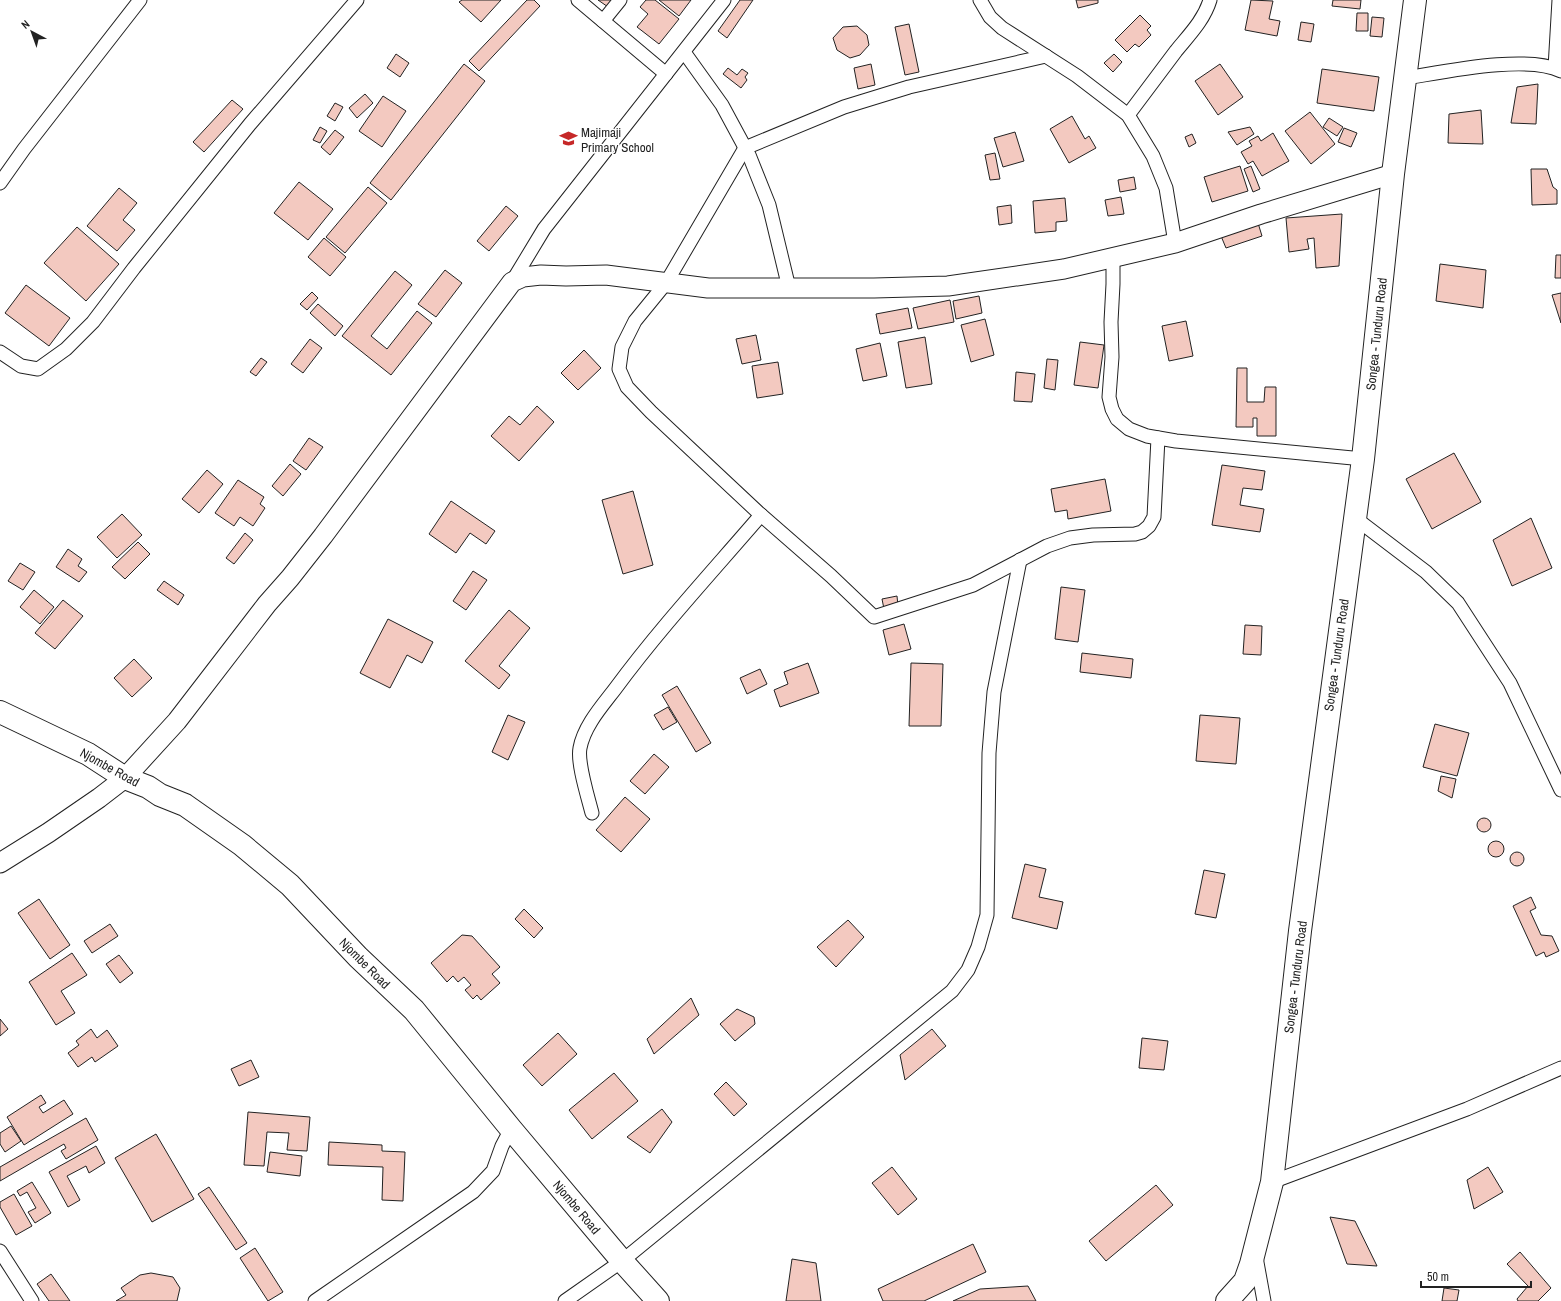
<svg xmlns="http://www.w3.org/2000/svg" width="1561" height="1301" viewBox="0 0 1561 1301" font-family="'Archivo Narrow',sans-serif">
<rect width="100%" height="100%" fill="#fff"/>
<g fill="#f3c9c0" stroke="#222">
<path d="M462 0H501L481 22 459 2Z"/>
<path d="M527 0H534L540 6 479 71 469 61Z"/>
<path d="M598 0H618L611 9Z"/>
<path d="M646 0H655L679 19 659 44 637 27 648 14 640 7Z"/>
<path d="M659 0H691L679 16Z"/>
<path d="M740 0H753L727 38 718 31Z"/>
<path d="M1076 0H1098V3L1078 8Z"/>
<path d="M1251 0 1273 1 1269 19 1280 21 1277 36 1245 30Z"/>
<path d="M1333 0H1361L1360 9 1332 6Z"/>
<path d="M1357 13H1368V31H1356Z"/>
<path d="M1140 15 1151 26 1147 30 1151 35 1139 47 1135 44 1127 52 1115 40Z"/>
<path d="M1372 17 1384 18 1382 37 1370 36Z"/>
<path d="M1301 22 1314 24 1311 42 1298 40Z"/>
<path d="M909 24 919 72 905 75 895 27Z"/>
<path d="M857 26 867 35 869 45 860 55 850 58 837 50 833 38 843 27Z"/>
<path d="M396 54 409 63 400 77 387 68Z"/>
<path d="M1114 54 1122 62 1113 72 1104 63Z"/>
<path d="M464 64 485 81 391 200 370 183Z"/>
<path d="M871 64 875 85 858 89 854 68Z"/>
<path d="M1220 64 1243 97 1218 115 1195 81Z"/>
<path d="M728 68 737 75 742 69 748 73 745 77 747 80 741 88 723 74Z"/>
<path d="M1322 69 1379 77 1374 111 1317 103Z"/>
<path d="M1538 84 1536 124 1511 123 1517 87Z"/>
<path d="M365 94 373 103 357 118 349 108Z"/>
<path d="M383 96 406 111 382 147 359 131Z"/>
<path d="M232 100 243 109 204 152 193 142Z"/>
<path d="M335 103 343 107 335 121 327 116Z"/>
<path d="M1481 110 1483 144 1448 143 1449 114Z"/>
<path d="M1310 112 1335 144 1311 164 1285 131Z"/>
<path d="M1072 116 1085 139 1089 136 1096 148 1069 163 1050 129Z"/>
<path d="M1329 118 1343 127 1337 136 1323 127Z"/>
<path d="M320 127 327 131 320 143 313 140Z"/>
<path d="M1250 127 1254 134 1237 145 1228 132Z"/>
<path d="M1344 128 1357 133 1351 147 1338 142Z"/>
<path d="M335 130 344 137 330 155 321 147Z"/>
<path d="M1015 132 1024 161 1003 167 994 138Z"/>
<path d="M1273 133 1289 161 1262 176 1253 161 1248 164 1241 152 1252 146 1249 141 1258 136 1261 141Z"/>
<path d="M1192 134 1196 143 1189 147 1185 137Z"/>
<path d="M995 153 1000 179 990 180 985 155Z"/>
<path d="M1240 166 1248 191 1212 202 1204 177Z"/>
<path d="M1251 166 1260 189 1253 192 1244 169Z"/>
<path d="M1531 169H1547L1553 187 1557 190V204L1532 205Z"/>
<path d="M1134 177 1136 189 1120 192 1118 180Z"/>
<path d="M299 182 333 209 308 240 274 213Z"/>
<path d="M368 187 387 203 345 253 326 237Z"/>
<path d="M119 188 137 203 123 220 135 230 117 251 87 226Z"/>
<path d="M1121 197 1124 214 1108 216 1105 200Z"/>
<path d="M1065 198 1067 221 1056 222V231L1035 233 1033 201Z"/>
<path d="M1011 205 1012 223 999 225 997 207Z"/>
<path d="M506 206 518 216 489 251 477 241Z"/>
<path d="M1342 214 1339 266 1316 268 1314 238 1307 239 1309 249 1289 252 1286 218Z"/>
<path d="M1258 223 1262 236 1226 248 1221 236Z"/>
<path d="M77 227 119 264 86 301 44 263Z"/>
<path d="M324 238 346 257 330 276 308 257Z"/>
<path d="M1556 255H1561V278H1555Z"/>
<path d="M1440 264 1486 270 1483 308 1436 301Z"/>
<path d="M445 270 462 283 436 317 418 304Z"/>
<path d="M395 271 412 285 371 336 387 349 417 311 432 323 391 375 342 336Z"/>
<path d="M26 285 70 318 49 346 5 313Z"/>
<path d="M312 292 318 298 307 310 300 304Z"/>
<path d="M1561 293V323L1552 295Z"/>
<path d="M979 296 982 313 956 319 953 301Z"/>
<path d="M950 300 954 322 918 329 913 308Z"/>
<path d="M318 304 343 326 335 336 310 313Z"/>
<path d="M908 308 912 328 880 334 876 314Z"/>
<path d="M985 319 994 355 971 362 961 325Z"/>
<path d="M1186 321 1193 356 1169 361 1162 326Z"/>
<path d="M756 335 761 360 742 364 736 339Z"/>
<path d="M925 337 932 384 906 388 898 342Z"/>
<path d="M310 339 322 348 303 373 291 364Z"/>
<path d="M1080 342 1104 345 1098 388 1074 385Z"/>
<path d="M880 343 887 376 863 381 856 349Z"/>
<path d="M584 350 601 368 578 390 561 373Z"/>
<path d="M261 358 267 362 256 376 250 372Z"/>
<path d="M1047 359 1058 360 1055 390 1044 388Z"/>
<path d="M778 362 783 394 757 398 752 366Z"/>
<path d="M1237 368H1247V402H1264L1265 387H1276V436H1257V418H1253V427H1236Z"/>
<path d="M1016 372 1035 374 1032 402 1014 401Z"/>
<path d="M537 406 554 422 519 461 491 436 509 416 520 425Z"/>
<path d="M309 438 323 447 306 470 293 461Z"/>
<path d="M1454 453 1481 502 1432 529 1406 479Z"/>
<path d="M290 464 301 474 283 496 272 486Z"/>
<path d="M1222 465 1265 471 1262 490 1243 488 1240 505 1264 509 1260 532 1212 525Z"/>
<path d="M207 470 223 484 199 513 182 499Z"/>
<path d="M1105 479 1111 511 1068 519 1067 510 1055 512 1051 489Z"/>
<path d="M238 480 264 497 260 504 265 508 253 526 240 517 234 526 215 513Z"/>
<path d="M633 491 653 565 623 574 602 500Z"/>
<path d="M451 501 495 531 486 544 470 533 456 553 429 534Z"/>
<path d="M122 514 142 535 117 558 97 537Z"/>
<path d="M1531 518 1552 568 1512 586 1493 540Z"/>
<path d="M245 533 253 540 234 564 226 558Z"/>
<path d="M138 542 150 554 125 579 112 567Z"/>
<path d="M68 549 82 559 78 566 87 572 79 582 56 567Z"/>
<path d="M20 563 35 572 23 590 8 581Z"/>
<path d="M473 571 487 580 466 610 453 601Z"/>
<path d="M164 581 184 595 178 605 157 590Z"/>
<path d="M1061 587 1085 590 1078 642 1055 639Z"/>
<path d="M34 590 54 607 40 624 20 607Z"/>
<path d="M897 596 898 606 884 609 882 599Z"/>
<path d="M63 600 83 616 55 649 35 633Z"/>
<path d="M509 610 530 628 499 666 510 675 499 689 465 661Z"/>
<path d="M388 619 433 642 422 663 407 655 390 688 360 673Z"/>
<path d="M904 624 911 649 889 655 883 630Z"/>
<path d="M1245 625 1262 626 1261 655 1243 654Z"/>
<path d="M1082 653 1133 659 1131 678 1080 672Z"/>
<path d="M134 659 152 678 132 697 114 678Z"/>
<path d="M808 663 819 693 780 707 774 690 788 684 784 672Z"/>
<path d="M911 663 943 664 941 726H909Z"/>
<path d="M760 669 767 684 747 694 740 678Z"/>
<path d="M677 686 711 743 696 752 662 695Z"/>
<path d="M668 707 677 722 663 730 654 715Z"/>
<path d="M508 715 525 722 508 760 492 752Z"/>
<path d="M1200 715 1240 718 1236 764 1196 761Z"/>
<path d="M1435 724 1469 733 1457 776 1423 767Z"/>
<path d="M654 754 669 767 645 794 630 781Z"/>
<path d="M1441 776 1456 779 1452 798 1438 791Z"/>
<path d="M625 797 650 819 621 852 596 830Z"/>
<circle cx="1484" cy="825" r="7"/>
<circle cx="1496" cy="849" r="8"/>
<circle cx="1517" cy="859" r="7"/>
<path d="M1025 864 1046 869 1039 897 1063 902 1057 929 1012 918Z"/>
<path d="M1204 870 1225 874 1216 918 1195 914Z"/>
<path d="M1531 897 1536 908 1530 911 1541 935 1552 936 1559 951 1546 957 1544 952 1536 956 1513 906Z"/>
<path d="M39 899 70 945 50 959 18 913Z"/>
<path d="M524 909 543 928 534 938 515 919Z"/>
<path d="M848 920 864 937 836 967 817 947Z"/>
<path d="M110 924 118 936 92 953 84 941Z"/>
<path d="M462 935 472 936 500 967 492 974 500 983 481 1000 477 995 473 999 465 990 471 985 464 977 458 982 453 976 447 982 431 963Z"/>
<path d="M72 953 87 975 61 991 75 1013 56 1025 29 982Z"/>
<path d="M119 955 133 973 120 983 106 964Z"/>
<path d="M691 998 699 1015 654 1054 647 1039Z"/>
<path d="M737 1009 754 1017 755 1024 735 1041 720 1024Z"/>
<path d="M0 1019 8 1029 0 1036Z"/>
<path d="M91 1029 97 1038 107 1030 118 1046 95 1062 92 1057 78 1067 68 1053 79 1045 76 1041Z"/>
<path d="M932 1029 946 1046 905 1080 900 1055Z"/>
<path d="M558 1033 577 1054 542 1086 523 1065Z"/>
<path d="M1142 1038 1168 1041 1164 1070 1139 1068Z"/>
<path d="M251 1060 259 1077 239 1086 231 1069Z"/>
<path d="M614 1073 638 1101 592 1139 569 1110Z"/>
<path d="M726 1082 747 1104 734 1116 714 1094Z"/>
<path d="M41 1095 46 1103 39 1107 43 1113 64 1100 73 1114 24 1145 7 1117Z"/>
<path d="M662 1109 672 1122 650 1153 627 1137Z"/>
<path d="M248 1112 310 1117 307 1151 287 1150 289 1133 267 1132 264 1166 244 1165Z"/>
<path d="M86 1118 98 1140 66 1159 61 1151 66 1148 64 1144 0 1181V1167Z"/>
<path d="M11 1126 21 1141 5 1152 0 1144V1133Z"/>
<path d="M156 1134 194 1199 152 1222 115 1158Z"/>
<path d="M329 1142 382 1145V1151L405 1152 403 1201 382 1200 383 1167 328 1165Z"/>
<path d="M96 1146 105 1163 89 1173 86 1166 67 1176 80 1200 68 1207 49 1172Z"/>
<path d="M270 1152 302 1156 300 1176 267 1172Z"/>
<path d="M892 1167 917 1199 898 1215 872 1183Z"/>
<path d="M1488 1167 1503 1192 1474 1209 1467 1180Z"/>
<path d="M32 1182 51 1213 35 1223 28 1212 36 1208 27 1192 20 1196 17 1191Z"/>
<path d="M1156 1185 1173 1205 1106 1261 1089 1241Z"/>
<path d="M209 1187 247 1243 236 1250 198 1194Z"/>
<path d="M14 1194 32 1226 16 1235 0 1207V1202Z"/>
<path d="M1330 1217 1355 1221 1377 1266 1347 1264Z"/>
<path d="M973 1244 986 1272 924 1301H883L878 1289Z"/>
<path d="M255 1248 283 1292 268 1301 240 1258Z"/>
<path d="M1520 1252 1551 1288 1538 1301H1518L1517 1299 1528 1286 1507 1264Z"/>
<path d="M792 1259 816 1263 821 1301H786Z"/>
<path d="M151 1273 173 1277 180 1288 177 1301H116L126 1295 121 1288 140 1275Z"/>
<path d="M51 1274 70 1301H49L37 1284Z"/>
<path d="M1028 1286 1036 1301H953L980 1289Z"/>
<path d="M1444 1288 1459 1290 1457 1301H1442Z"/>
</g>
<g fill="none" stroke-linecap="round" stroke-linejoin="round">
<defs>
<g id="street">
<path d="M578 0 666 74"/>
<path d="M980 0 990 17 1002 28 1077 76 1128 115 1153 156 1166 188 1175 243"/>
<path d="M603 21 620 0"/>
<path d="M684 52 722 105 749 155 769 205 789 288"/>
<path d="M1046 56 909 87 844 107 745 148 666 283 635 321 622 347 619 369 627 387 651 412 761 515 831 576 874 617 973 585 1047 546 1070 538 1093 535 1135 534 1142 532 1149 526 1154 517 1158 438"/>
<path d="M1555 68 1559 0"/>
<path d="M1406 78C1444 72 1527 54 1561 71"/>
<path d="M1128 115C1144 94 1160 72 1176 51 1189 35 1204 20 1210 0"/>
<path d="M0 183 24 149 140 0"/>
<path d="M1113 258V284L1111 322 1112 357 1109 397 1112 409 1117 419 1129 429 1147 436 1176 441 1363 459"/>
<path d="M512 282 544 229 724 0"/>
<path d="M0 352 21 366 38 369 66 349 93 322 134 268 250 124 357 0"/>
<path d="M1355 518 1426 572 1458 603 1510 683 1561 790"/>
<path d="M592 813C588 797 577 763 580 748 584 726 602 706 615 689 660 628 712 572 761 515"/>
<path d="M1272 1182 1467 1109 1561 1068"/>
<path d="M0 1251 32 1301"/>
<path d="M1256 1257 1264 1301"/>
<path d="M315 1301 473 1192 493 1171 502 1146 511 1129"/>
<path d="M565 1301 622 1261 952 991 968 970 978 947 987 915 989 753 994 692 1020 560"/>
</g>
<path id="secondary" d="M0 863 48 833 99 798 125 778 177 721 267 604 290 578 323 536 512 282 523 277 541 275 566 276 606 275 708 288H874L948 286 1064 269 1175 243 1261 214 1393 174"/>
<g id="highway">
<path d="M0 712 88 754 125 778 148 787 160 795 185 805 242 845 290 885 358 957 414 1010 511 1129 622 1261 658 1301"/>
<path d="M1227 1301 1245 1281 1251 1264 1272 1182 1300 931 1363 459 1393 174 1415 0"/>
</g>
</defs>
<use href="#street" stroke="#222" stroke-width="15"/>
<use href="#secondary" stroke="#222" stroke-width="21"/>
<use href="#highway" stroke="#222" stroke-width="24"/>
<use href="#street" stroke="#fff" stroke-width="13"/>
<use href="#secondary" stroke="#fff" stroke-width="19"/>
<use href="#highway" stroke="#fff" stroke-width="22"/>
</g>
<defs>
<symbol id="school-bare" viewBox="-9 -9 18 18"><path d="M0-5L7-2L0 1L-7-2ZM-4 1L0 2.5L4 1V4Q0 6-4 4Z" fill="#c62828" stroke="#fff" stroke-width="2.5" paint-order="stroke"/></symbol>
</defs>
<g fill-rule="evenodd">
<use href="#school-bare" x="556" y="126" width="25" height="25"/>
</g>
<g text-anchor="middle" stroke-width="3" stroke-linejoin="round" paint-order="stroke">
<g font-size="13" fill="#222" stroke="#fff" text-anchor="start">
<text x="581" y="137">Majimaji<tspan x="581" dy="15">Primary School</tspan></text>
</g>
<g font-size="13" fill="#222" stroke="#fff">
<text transform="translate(1376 334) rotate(-84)" y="5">Songea - Tunduru Road</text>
<text transform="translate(1336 655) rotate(-82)" y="5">Songea - Tunduru Road</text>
<text transform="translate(110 767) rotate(29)" y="5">Njombe Road</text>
<text transform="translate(365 963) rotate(45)" y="5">Njombe Road</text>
<text transform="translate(1295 977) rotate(-83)" y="5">Songea - Tunduru Road</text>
<text transform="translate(577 1207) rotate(50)" y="5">Njombe Road</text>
</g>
</g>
<g transform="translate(32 32) rotate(319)" stroke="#ffffff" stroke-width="3" paint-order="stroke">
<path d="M0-3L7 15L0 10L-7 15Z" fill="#222222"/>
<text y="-6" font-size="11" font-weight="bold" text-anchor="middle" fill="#222222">N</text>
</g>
<path d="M1421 1281v6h110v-6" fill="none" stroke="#222222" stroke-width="2"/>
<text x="1427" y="1281" font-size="12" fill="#222222" stroke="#ffffff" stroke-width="3" paint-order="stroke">50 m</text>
</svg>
